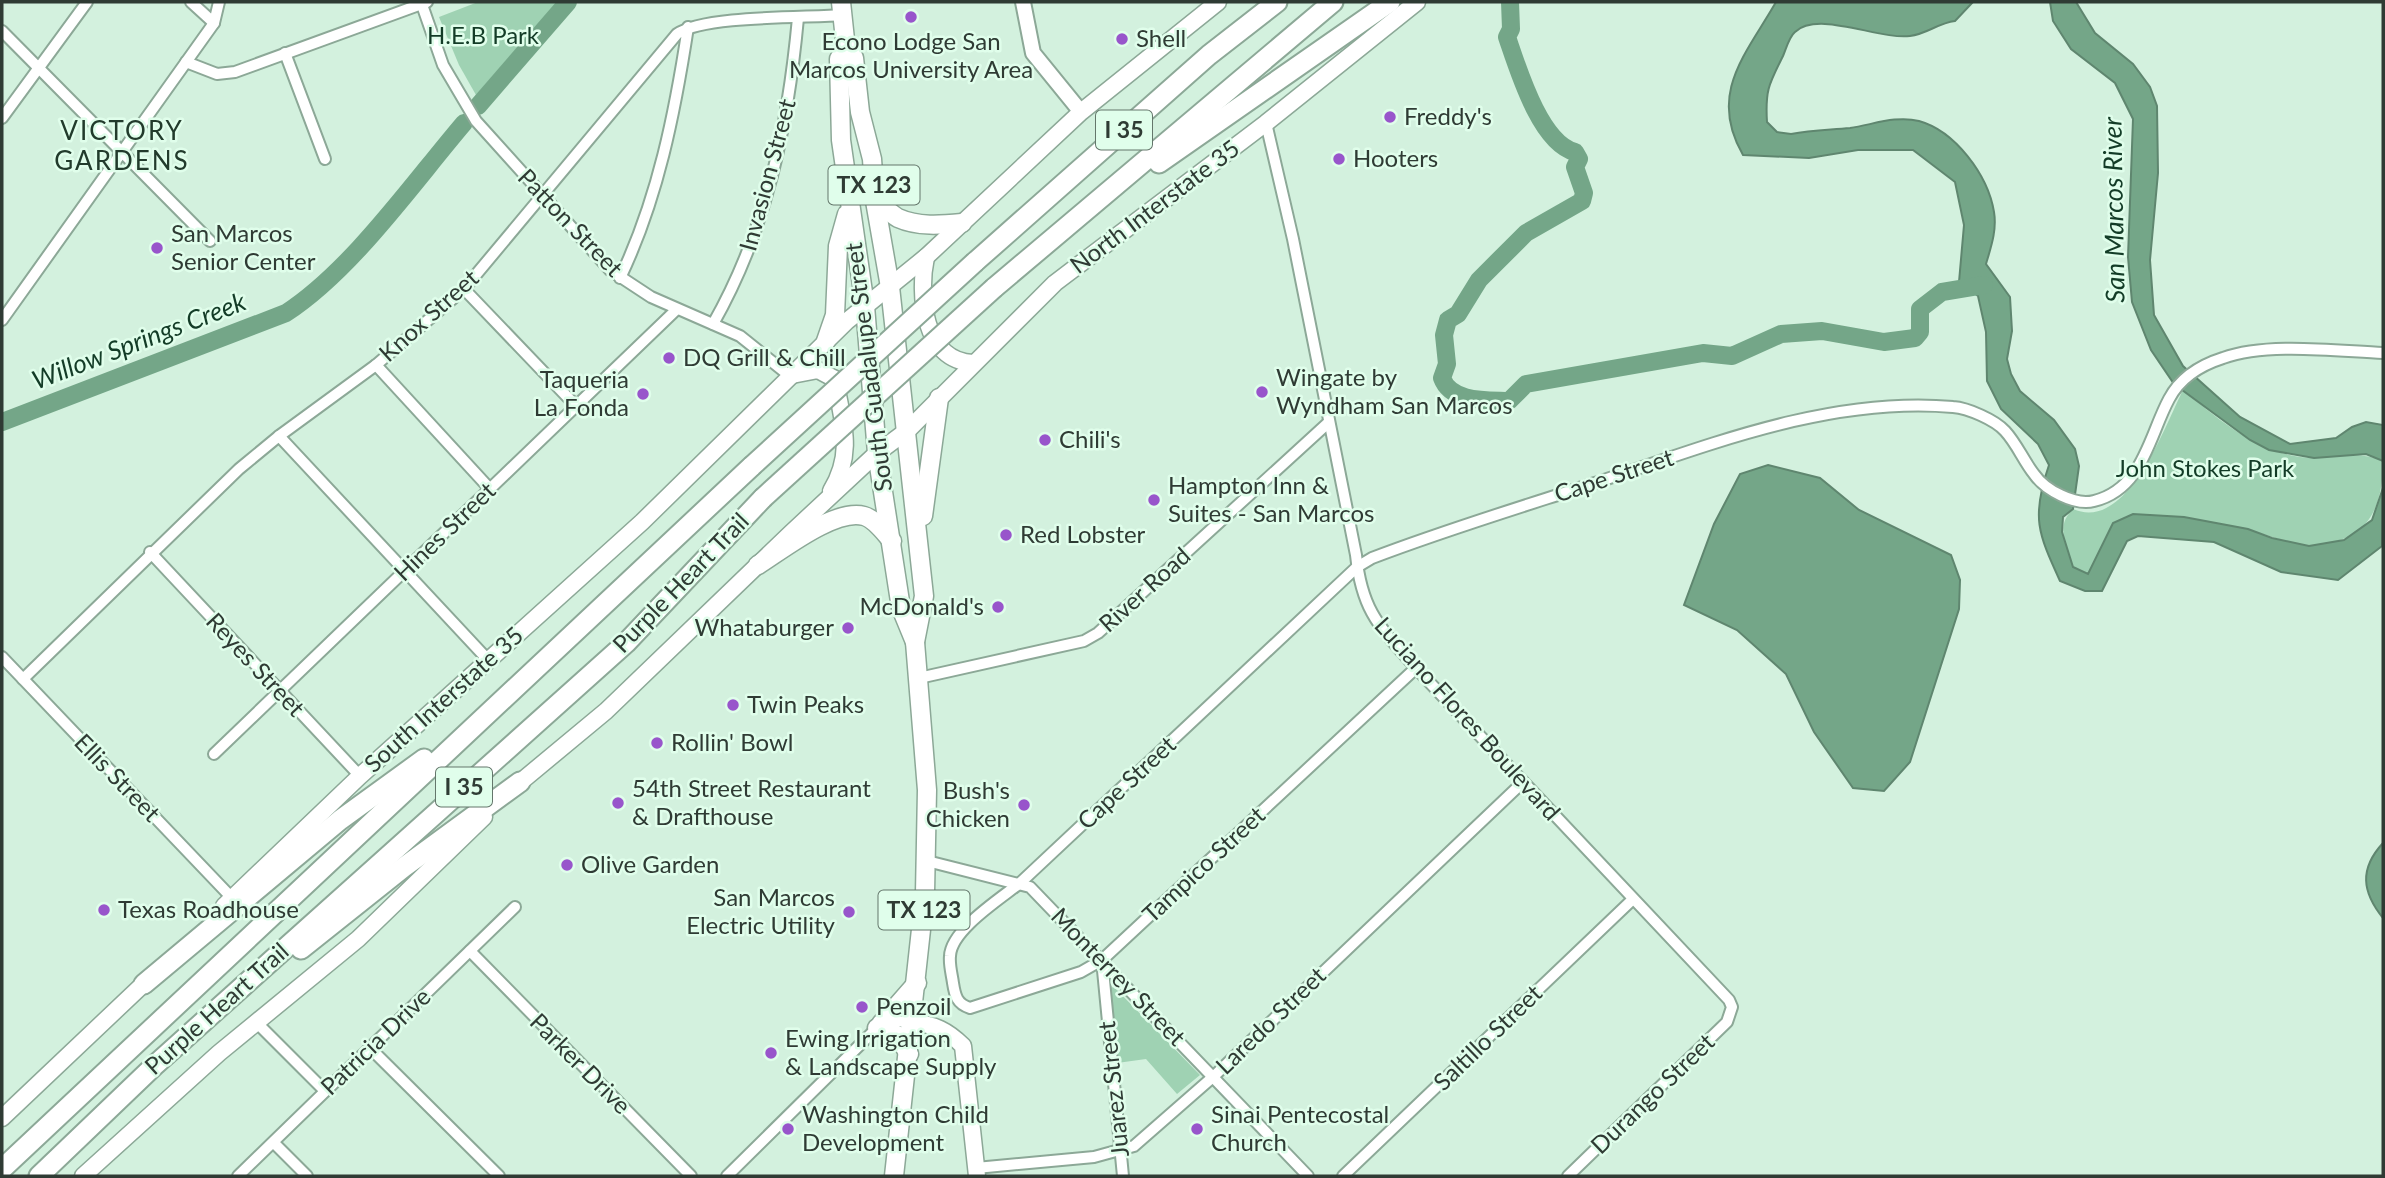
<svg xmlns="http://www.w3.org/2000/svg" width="2385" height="1178" viewBox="0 0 2385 1178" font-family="Lato,sans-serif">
<rect width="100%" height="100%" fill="#d3f1de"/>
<g fill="#9fd2b3">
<path d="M478 2H557L476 95 459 65 439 17Z"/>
<path d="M2183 390C2220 421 2264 458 2314 458 2339 457 2360 451 2383 461 2383 501 2372 536 2328 543 2321 544 2313 546 2306 545 2285 543 2265 533 2244 529 2207 521 2171 516 2133 514L2088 574 2073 567C2066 546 2055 526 2073 509 2128 533 2165 425 2183 390Z"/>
<path d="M1114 987 1200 1075 1177 1094 1146 1059 1117 1063 1109 988Z"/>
</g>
<g fill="#74a688" stroke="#5f866f" stroke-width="2">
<path d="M1776 2H1973L1955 21C1938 23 1927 34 1910 36 1879 40 1818 10 1795 32 1789 37 1786 49 1783 56 1769 84 1765 90 1767 122L1777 132 1791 134C1812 130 1830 130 1850 128 1872 125 1896 115 1919 121 1955 131 1988 175 1994 212 1997 230 1991 247 1986 264L2010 297 2012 331 2007 359 2011 374 2020 391 2054 420 2075 449 2079 466 2073 509 2063 517 2062 532 2073 567 2088 574 2113 523 2133 514 2184 517 2248 529 2272 538 2309 546 2344 540 2372 520 2383 488 2382 546 2338 580 2281 572 2214 542 2138 536 2127 541 2102 591H2085L2060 581C2038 533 2031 517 2049 465L2038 444 2001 409 1987 381 1986 332 1978 296 1959 282 1964 225 1955 182 1913 150H1858L1809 158 1743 155C1707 93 1747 53 1776 2Z"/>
<path d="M2050 2H2076L2095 33 2133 64 2150 87 2157 106 2158 173 2150 260 2154 315 2183 366 2240 417 2290 444 2336 438 2352 427 2366 422 2383 425V461L2366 454 2314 458 2269 450 2250 440 2174 384 2151 350 2132 302 2128 257 2133 119 2115 83 2071 49 2053 21Z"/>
<path d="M1768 465 1820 478 1859 510 1951 555 1960 580 1959 609 1910 762 1884 791 1853 788 1814 732 1786 674 1737 630 1684 605 1714 524 1740 474Z"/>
<path d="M2383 843V918C2362 892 2359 869 2383 843Z"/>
</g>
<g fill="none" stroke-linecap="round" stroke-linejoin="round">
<g stroke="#74a688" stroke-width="18">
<path d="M1510 2 1511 29 1507 37C1518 69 1540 143 1575 152L1579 159 1575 167 1584 193 1582 201 1526 233 1479 280 1458 314 1448 320 1444 335 1447 364 1442 378C1451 403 1488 400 1509 401L1526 384 1703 353 1732 356 1781 334 1822 331 1884 342 1915 338 1920 332V309L1942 292 1984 285"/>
<path d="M478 106 568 2"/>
<path d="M2 422 286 313C352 270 412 184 464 123"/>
</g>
<defs>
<g id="minor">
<path d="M191 2 214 23"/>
<path d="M421 2 443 65 476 121 610 270 651 297 740 336 790 376"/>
<path d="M2 31 210 241"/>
<path d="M285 53 325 159"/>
<path d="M186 62 217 74 235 72 427 2"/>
<path d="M2 118 87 2"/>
<path d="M1266 123 1293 239 1356 555C1362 612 1380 627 1416 668L1729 1000 1732 1007 1727 1022 1568 1176"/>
<path d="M620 278C658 199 675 112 688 27"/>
<path d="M464 289 577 407"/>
<path d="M2 320 214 23 219 2"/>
<path d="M713 324C767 229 788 126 798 18"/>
<path d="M376 365 490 489"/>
<path d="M279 436 489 661"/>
<path d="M150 552 360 776"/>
<path d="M2 657 232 898"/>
<path d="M1416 668 1102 960 1081 972 970 1008C957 1004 955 996 953 983 952 975 949 965 950 956 951 930 1000 899 1020 883L1357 567 1372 558C1445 530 1521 507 1595 483 1709 445 1831 396 1953 407 1968 408 1995 420 2005 431 2017 444 2023 460 2034 474 2045 490 2075 506 2094 501 2143 489 2149 436 2169 399 2180 378 2201 365 2223 358 2267 342 2336 351 2383 353"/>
<path d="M919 678 1084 641 1098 633 1328 423"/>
<path d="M23 679 239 469 279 436 376 365 464 289 677 34C704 15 806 18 843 15"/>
<path d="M214 754 676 310"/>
<path d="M927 861 1030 887 1308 1176"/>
<path d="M470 951 691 1176"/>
<path d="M1102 960 1123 1176"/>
<path d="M257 1023 325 1091"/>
<path d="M370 1048 499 1176"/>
<path d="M274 1143 307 1176"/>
<path d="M976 1168 1094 1157 1134 1146 1214 1076 1522 783"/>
<path d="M238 1176 515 907"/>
<path d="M727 1176 881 1024 893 1021 913 1022"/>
<path d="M1343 1176 1632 900"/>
</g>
<path id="tertiary" d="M1023 2 1033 53 1081 112"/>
<g id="secondary">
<path d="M926 257C918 294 923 361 973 363"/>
<path d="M792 375 818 370 835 379C842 421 855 452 831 491"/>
<path d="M512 789 606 711 791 533 877 453 908 430 1055 283 1266 123 1417 2"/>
<path d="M224 906 360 776 642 522 847 321 926 257 1081 112 1218 2"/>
<path d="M913 1022C935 1025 947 1030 963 1046L977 1176"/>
<path d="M2 1118 153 975"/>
<path d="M83 1176 219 1053 358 939 484 817"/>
</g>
<g id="primary">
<path d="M841 2 846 49 854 58 860 112 872 159 875 201 890 287 924 596 915 642 927 790 925 893 894 1176"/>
<path d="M846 49 839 59 841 140 865 306 877 453 901 608 915 642"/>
<path d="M875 201C883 206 891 214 898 218 918 227 941 225 962 223"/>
<path d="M826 341 835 315 838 246 847 214"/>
<path d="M923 516 939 398"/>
<path d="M758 565C782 550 835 508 864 516 875 519 884 532 892 541"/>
<path d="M881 1024 917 983"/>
<path d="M877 1028 897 1035 909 1054"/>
</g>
<g id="motorway">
<path d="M1159 163 1390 2"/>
<path d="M975 262 1209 55 1277 2"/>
<path d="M994 288 1333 2"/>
<path d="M301 949 404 867 520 782"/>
<path d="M144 984 340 820 424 759"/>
<path d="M2 1169 752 466"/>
<path d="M39 1176 155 1065 626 643 763 498"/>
</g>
</defs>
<use href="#minor" stroke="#8ca897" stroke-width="14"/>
<use href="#tertiary" stroke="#8ca897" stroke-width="18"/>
<use href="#secondary" stroke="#8ca897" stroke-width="19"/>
<use href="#primary" stroke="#8ca897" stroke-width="21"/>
<use href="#motorway" stroke="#8ca897" stroke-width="23"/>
<use href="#minor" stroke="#fff" stroke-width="10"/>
<use href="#tertiary" stroke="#fff" stroke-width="14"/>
<use href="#secondary" stroke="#fff" stroke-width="16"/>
<use href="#primary" stroke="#fff" stroke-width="18"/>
<use href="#motorway" stroke="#fff" stroke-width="19"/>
<defs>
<g id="motorway-bridge">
<path d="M752 466 975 262"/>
<path d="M763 498 994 288"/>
</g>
</defs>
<use href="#motorway-bridge" stroke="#8ca897" stroke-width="23" stroke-linecap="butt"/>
<use href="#motorway-bridge" stroke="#fff" stroke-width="19"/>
</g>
<g fill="#9855cb" stroke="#e0feeb" stroke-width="2.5">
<circle cx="911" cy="17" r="7"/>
<circle cx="1122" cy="39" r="7"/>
<circle cx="1390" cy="117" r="7"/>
<circle cx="1339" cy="159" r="7"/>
<circle cx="157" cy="248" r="7"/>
<circle cx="669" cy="358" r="7"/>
<circle cx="1262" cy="392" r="7"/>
<circle cx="643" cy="394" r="7"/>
<circle cx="1045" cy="440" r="7"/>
<circle cx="1154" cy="500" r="7"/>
<circle cx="1006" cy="535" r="7"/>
<circle cx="998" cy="607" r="7"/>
<circle cx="848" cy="628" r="7"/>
<circle cx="733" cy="705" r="7"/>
<circle cx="657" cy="743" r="7"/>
<circle cx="618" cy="803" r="7"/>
<circle cx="1024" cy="805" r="7"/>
<circle cx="567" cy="865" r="7"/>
<circle cx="104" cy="910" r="7"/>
<circle cx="849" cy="912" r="7"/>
<circle cx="862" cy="1007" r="7"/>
<circle cx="771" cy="1053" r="7"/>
<circle cx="788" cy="1129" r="7"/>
<circle cx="1197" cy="1129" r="7"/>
</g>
<g text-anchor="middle" stroke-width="5" stroke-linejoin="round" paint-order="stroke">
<g fill="#e0feeb" stroke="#64766b" stroke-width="2">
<rect x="1096" y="110.5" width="56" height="39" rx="5"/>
<rect x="828.5" y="165.5" width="91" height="39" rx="5"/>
<rect x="436" y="767.5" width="56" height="39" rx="5"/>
<rect x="878.5" y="890.5" width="91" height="39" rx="5"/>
</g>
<g font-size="23" font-weight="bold" fill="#2f3b34">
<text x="1124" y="138">I 35</text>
<text x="874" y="193">TX 123</text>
<text x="464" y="795">I 35</text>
<text x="924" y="918">TX 123</text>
</g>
<g font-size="24" fill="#133c27" stroke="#e0feeb">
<text x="483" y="44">H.E.B Park</text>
<text x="2205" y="477">John Stokes Park</text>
</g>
<g font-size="24" fill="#2f3b34" stroke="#e0feeb" text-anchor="start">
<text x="1136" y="47">Shell</text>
<text x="911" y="50" text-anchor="middle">Econo Lodge San<tspan x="911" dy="28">Marcos University Area</tspan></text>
<text x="1404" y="125">Freddy's</text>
<text x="1353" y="167">Hooters</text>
<text x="171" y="242">San Marcos<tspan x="171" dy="28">Senior Center</tspan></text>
<text x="683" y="366">DQ Grill &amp; Chill</text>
<text x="1276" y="386">Wingate by<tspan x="1276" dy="28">Wyndham San Marcos</tspan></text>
<text x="629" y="388" text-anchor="end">Taqueria<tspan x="629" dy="28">La Fonda</tspan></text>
<text x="1059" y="448">Chili's</text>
<text x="1168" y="494">Hampton Inn &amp;<tspan x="1168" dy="28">Suites - San Marcos</tspan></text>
<text x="1020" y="543">Red Lobster</text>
<text x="984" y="615" text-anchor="end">McDonald's</text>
<text x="834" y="636" text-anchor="end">Whataburger</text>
<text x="747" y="713">Twin Peaks</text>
<text x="671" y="751">Rollin' Bowl</text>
<text x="632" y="797">54th Street Restaurant<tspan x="632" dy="28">&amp; Drafthouse</tspan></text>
<text x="1010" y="799" text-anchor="end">Bush's<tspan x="1010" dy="28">Chicken</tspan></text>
<text x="581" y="873">Olive Garden</text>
<text x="835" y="906" text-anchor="end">San Marcos<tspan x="835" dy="28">Electric Utility</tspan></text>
<text x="118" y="918">Texas Roadhouse</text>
<text x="876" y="1015">Penzoil</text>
<text x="785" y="1047">Ewing Irrigation<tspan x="785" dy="28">&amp; Landscape Supply</tspan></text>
<text x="802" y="1123">Washington Child<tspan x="802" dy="28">Development</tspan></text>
<text x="1211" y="1123">Sinai Pentecostal<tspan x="1211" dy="28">Church</tspan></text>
</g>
<g font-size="24" fill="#2f3b34" stroke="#e0feeb">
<text transform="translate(768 175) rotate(-75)" y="8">Invasion Street</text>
<text transform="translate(1155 207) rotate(-37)" y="8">North Interstate 35</text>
<text transform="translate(570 223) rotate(46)" y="8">Patton Street</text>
<text transform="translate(429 316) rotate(-42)" y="8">Knox Street</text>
<text transform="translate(869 367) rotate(-97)" y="8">South Guadalupe Street</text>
<text transform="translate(1614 476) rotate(-18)" y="8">Cape Street</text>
<text transform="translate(445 532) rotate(-44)" y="8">Hines Street</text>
<text transform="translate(681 583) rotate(-46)" y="8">Purple Heart Trail</text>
<text transform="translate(1145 590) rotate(-42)" y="8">River Road</text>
<text transform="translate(255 665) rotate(47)" y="8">Reyes Street</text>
<text transform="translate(444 700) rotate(-42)" y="8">South Interstate 35</text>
<text transform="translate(1467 719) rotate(48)" y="8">Luciano Flores Boulevard</text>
<text transform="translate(117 778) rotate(46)" y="8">Ellis Street</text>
<text transform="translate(1127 783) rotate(-43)" y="8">Cape Street</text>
<text transform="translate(1204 865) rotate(-43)" y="8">Tampico Street</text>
<text transform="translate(1118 977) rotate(46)" y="8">Monterrey Street</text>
<text transform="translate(217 1009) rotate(-42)" y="8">Purple Heart Trail</text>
<text transform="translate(1271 1021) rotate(-44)" y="8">Laredo Street</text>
<text transform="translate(1488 1038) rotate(-44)" y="8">Saltillo Street</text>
<text transform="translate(376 1042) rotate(-44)" y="8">Patricia Drive</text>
<text transform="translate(580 1064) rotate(45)" y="8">Parker Drive</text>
<text transform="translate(1114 1089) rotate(-96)" y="8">Juarez Street</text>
<text transform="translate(1653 1094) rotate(-44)" y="8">Durango Street</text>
</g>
<g font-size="26" letter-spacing="2" fill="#223b2c" stroke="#e0feeb">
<text x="122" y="140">VICTORY<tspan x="122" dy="30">GARDENS</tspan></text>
</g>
<g font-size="26" font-style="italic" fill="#133c27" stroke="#e0feeb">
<text transform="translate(2114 210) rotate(-91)" y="9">San Marcos River</text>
<text transform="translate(139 341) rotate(-21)" y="9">Willow Springs Creek</text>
</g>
</g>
<rect width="2385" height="1178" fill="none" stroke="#2f3b34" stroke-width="7"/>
</svg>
